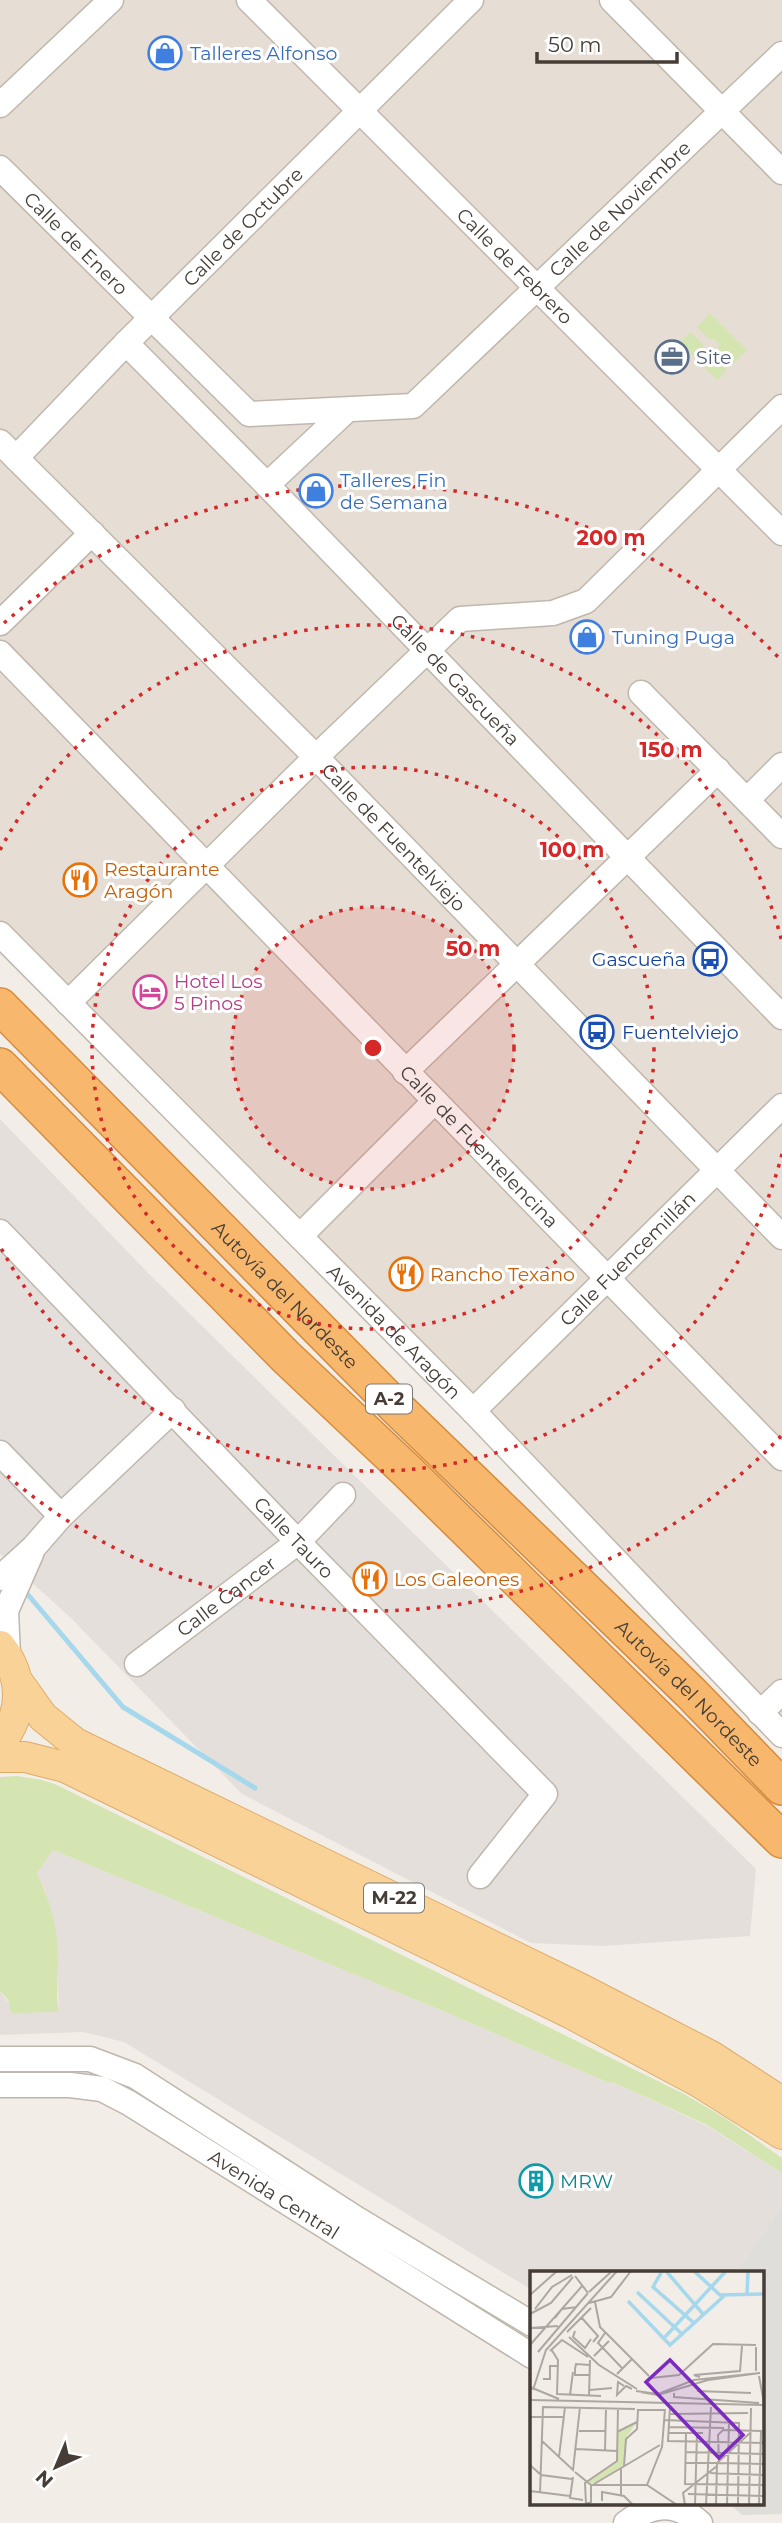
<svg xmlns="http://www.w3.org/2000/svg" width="782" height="2523" viewBox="0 0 782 2523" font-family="Montserrat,sans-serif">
<rect width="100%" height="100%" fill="#f2ede6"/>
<path fill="#e6ded5" d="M0 0H782V1735L0 934Z"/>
<g fill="#e4dfdb">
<path d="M0 1119 148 1273 756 1869 750 1936 603 1946 531 1943 242 1794 70 1617 0 1554Z"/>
<path d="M53 1850 436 2008 607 2082 615 2083 707 2126 782 2173V2206L735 2273H532V2290L124 2042 83 2032 0 2035V1991L11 2006 59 2011 56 1935 45 1890 37 1873Z"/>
</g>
<g fill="#d4e5b1">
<path d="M710 313 747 350 733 364 718 349 719 344 714 339H709L697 327Z"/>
<path d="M691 332 703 345V350L707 355 711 354 727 370 717 380 680 342Z"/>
<path d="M17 1776 42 1780 57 1785 684 2094 725 2118 782 2158V2173L707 2125 615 2083 607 2082 436 2008 53 1850 37 1873C49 1898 57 1924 58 1952 59 1972 55 1992 59 2012L11 2013 8 2000 0 1991V1777Z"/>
</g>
<path fill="#e0dedb" d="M782 2206V2514L742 2515 730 2504H763V2273H735Z"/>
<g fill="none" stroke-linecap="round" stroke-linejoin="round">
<path stroke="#a5d8ed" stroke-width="5" d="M24 1590 123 1707 255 1788"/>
<defs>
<g id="minor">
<path id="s1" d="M249 0 782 533"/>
<path d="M612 0 782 172"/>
<path d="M0 105 111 0"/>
<path id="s2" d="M0 168 249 414 413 406 782 54"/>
<path id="s3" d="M126 343 267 485 782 1017"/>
<path id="s4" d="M0 442 316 757 782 1237"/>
<path id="s5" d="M16 458 126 343 471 0"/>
<path d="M267 485 347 410"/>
<path d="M0 623 92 533"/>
<path id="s6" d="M0 653 782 1458"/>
<path d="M641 693 782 836"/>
<path d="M748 799 782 765"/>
<path id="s7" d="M0 934 473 1411 782 1735"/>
<path d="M68 1003 316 757 460 619 553 613 586 601 782 407"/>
<path d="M405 1072 718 770"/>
<path id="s8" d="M0 1232 298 1542 545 1794 480 1876"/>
<path d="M300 1236 434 1102"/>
<path id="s9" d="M473 1411 782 1106"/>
<path d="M0 1453 61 1516"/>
<path d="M0 1578 34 1547 61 1516 173 1410"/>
<path d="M8 1656 6 1611 31 1554"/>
<path id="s10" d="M137 1664 298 1542 343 1495"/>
<path d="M760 1713 782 1692"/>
<path d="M0 2059H90L135 2076 357 2219 532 2324"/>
<path id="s11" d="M0 2085H70L102 2089 129 2103 532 2356"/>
<path d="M626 2523C651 2504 675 2500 700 2523"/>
</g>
<g id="major">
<path d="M0 1646C24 1677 24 1713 0 1743"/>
<path d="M18 1682 43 1717 75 1743 583 1990 711 2056 782 2102"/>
<path d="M0 1757H25L65 1767 570 2013 699 2082 782 2134"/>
</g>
<g id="highway">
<path id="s12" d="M0 1006 397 1408 691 1693 782 1787"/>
<path d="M0 1066 286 1357 408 1472 782 1840"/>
</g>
</defs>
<use href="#minor" stroke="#c0b7ac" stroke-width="27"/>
<use href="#major" stroke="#deac69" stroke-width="32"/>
<use href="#highway" stroke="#d68b3d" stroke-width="38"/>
<use href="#minor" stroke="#fff" stroke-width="24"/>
<use href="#major" stroke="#f9d298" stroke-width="30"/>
<use href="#highway" stroke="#f7b86d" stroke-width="35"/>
</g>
<circle cx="373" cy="1048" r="141" fill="#d62828" fill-opacity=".12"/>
<g fill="none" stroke="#d62828" stroke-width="3.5" stroke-dasharray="3.5 7">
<circle cx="373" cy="1048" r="141"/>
<circle cx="373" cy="1048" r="281"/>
<path d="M782 1154A422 422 0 0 1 0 1246M0 850A422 422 0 0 1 782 942"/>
<path d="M781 1436A563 563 0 0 1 4 1473M4 623A563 563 0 0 1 781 660"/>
</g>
<defs>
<symbol id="shop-ring" viewBox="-11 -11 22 22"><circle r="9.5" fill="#fff" stroke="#3f7fe0" stroke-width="1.5"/><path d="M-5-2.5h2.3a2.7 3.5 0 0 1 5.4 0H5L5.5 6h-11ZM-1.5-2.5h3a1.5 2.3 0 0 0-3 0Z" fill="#3f7fe0"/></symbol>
<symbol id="office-ring" viewBox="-11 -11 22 22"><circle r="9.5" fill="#fff" stroke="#5c6f8a" stroke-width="1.5"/><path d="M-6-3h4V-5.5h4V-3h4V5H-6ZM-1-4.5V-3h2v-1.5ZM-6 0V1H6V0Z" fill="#5c6f8a"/></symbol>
<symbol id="restaurant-ring" viewBox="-11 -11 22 22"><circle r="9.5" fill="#fff" stroke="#e8710a" stroke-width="1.5"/><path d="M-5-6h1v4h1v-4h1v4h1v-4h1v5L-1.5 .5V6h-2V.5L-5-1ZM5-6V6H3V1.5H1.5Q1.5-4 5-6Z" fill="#e8710a"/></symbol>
<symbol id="bus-ring" viewBox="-11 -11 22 22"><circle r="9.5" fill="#fff" stroke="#1a4fb4" stroke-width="1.5"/><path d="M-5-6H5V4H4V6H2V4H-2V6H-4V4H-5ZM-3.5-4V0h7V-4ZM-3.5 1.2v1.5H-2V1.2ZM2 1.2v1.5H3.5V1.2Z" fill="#1a4fb4"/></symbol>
<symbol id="hotel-ring" viewBox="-11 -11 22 22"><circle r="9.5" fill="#fff" stroke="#d1479c" stroke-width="1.5"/><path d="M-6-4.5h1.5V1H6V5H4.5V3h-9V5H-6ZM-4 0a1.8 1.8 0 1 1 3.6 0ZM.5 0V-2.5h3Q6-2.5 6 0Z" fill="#d1479c"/></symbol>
<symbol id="building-ring" viewBox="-11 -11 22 22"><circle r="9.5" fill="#fff" stroke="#0f9aa8" stroke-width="1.5"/><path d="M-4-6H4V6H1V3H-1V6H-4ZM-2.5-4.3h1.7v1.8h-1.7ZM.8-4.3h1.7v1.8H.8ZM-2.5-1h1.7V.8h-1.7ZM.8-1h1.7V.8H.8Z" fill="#0f9aa8"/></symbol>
</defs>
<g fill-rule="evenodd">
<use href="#shop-ring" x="146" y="34" width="38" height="38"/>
<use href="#office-ring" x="653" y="338" width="38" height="38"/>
<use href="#shop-ring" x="297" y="472" width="38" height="38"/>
<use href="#shop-ring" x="568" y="618" width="38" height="38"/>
<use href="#restaurant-ring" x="61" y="861" width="38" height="38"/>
<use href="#bus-ring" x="691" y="940" width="38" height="38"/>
<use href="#hotel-ring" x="131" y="973" width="38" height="38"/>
<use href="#bus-ring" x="578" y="1013" width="38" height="38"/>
<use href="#restaurant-ring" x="387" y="1255" width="38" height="38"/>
<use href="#restaurant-ring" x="351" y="1560" width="38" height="38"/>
<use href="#building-ring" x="517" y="2162" width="38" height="38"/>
</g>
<g text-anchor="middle" stroke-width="6" stroke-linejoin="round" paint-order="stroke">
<g fill="#fff" stroke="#7d7772" stroke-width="2">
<rect x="366" y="1384.5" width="46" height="29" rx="5"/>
<rect x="364" y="1883.5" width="60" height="29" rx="5"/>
</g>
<g font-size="18" font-weight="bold" fill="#453d36">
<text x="389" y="1405">A-2</text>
<text x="394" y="1904">M-22</text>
</g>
<g font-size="19" fill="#366cbe" stroke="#fff" text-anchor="start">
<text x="190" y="60">Talleres Alfonso</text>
<text x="340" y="487">Talleres Fin<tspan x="340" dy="22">de Semana</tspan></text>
<text x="612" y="644">Tuning Puga</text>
</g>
<g font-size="19" fill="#453d36" stroke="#fff">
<text dy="7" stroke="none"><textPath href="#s2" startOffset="800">Calle de Noviembre</textPath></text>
<text dy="7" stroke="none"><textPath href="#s5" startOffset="324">Calle de Octubre</textPath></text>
<text dy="7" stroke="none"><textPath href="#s2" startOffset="107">Calle de Enero</textPath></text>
<text dy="7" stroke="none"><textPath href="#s1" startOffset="376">Calle de Febrero</textPath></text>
<text dy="7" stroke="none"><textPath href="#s3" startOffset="471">Calle de Gascueña</textPath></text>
<text dy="7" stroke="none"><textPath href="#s4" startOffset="558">Calle de Fuentelviejo</textPath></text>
<text dy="7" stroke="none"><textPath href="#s6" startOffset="688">Calle de Fuentelencina</textPath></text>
<text dy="7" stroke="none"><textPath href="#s9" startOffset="217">Calle Fuencemillán</textPath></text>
<text dy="7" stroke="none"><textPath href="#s12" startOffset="406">Autovía del Nordeste</textPath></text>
<text dy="7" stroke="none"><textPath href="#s7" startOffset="560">Avenida de Aragón</textPath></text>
<text dy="7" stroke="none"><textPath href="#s8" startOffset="424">Calle Tauro</textPath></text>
<text dy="7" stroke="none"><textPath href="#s10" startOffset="112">Calle Cancer</textPath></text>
<text dy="7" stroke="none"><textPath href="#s12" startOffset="973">Autovía del Nordeste</textPath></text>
<text dy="7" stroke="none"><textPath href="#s11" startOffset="304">Avenida Central</textPath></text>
</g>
<g font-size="19" fill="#4e5e75" stroke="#fff" text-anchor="start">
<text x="696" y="364">Site</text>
</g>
<g font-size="19" fill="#c56008" stroke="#fff" text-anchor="start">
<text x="104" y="876">Restaurante<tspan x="104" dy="22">Aragón</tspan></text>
<text x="430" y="1281">Rancho Texano</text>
<text x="394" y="1586">Los Galeones</text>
</g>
<g font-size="19" fill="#164399" stroke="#fff" text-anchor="end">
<text x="686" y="966">Gascueña</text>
<text x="622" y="1039" text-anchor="start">Fuentelviejo</text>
</g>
<g font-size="19" fill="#b23c85" stroke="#fff" text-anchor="start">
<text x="174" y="988">Hotel Los<tspan x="174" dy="22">5 Pinos</tspan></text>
</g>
<g font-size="19" fill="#0d838f" stroke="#fff" text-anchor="start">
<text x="560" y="2188">MRW</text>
</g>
</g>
<g transform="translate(530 2271)">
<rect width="234" height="234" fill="#f2ede6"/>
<path d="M106 153 97 165 94 194 62 213 58 210 87 191 88 161Z" fill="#d4e5b1"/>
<path fill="none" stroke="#a5d8ed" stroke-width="3.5" d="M132 0 123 16 164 52M136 0 173 43M164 0 190 24 235 23M107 21 152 63M217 23 218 0M98 30 140 74 194 25M135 66 196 0"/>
<path fill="none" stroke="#ada7a0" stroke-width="2" d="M45 5 58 22M59 21 81 1M0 24 27 0M65 31 70 56 119 105M59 32 81 26 101 0M5 38 22 16 42 4M0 43 21 32 43 6M51 46 68 65 63 71M25 47 32 38 47 36M0 57 28 55M45 60 43 66 55 77 61 68M37 61 61 37M75 62 68 72 92 97M39 66 69 94 107 118M0 74 53 14M21 78 28 89 27 123 71 125M20 80 32 69 58 86M8 81 58 22M64 85 79 70M60 94 46 93 45 98V104H60M226 100V76M87 103 102 88M229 105 234 132M170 106 164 104 210 100 212 75M121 107 149 104 183 73 226 74M13 108H20V95H28M94 115 88 111 87 124 96 115 102 118M0 116 29 128M3 119 16 79 87 0M60 119 82 117M106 120 128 123 164 109 230 102 178 109 128 124 110 121M167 120 221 122M144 122V126L229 132M40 124 43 101M59 125 60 89M0 129 235 134M140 135 138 170 235 172M140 143 218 142M0 146H33M134 149 209 152 208 234M139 156 194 157M49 160H75M87 161 107 151M139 162H173M12 170 43 199 50 136M46 178 87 180M75 179 76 137M156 181 235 183M29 186 35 136M189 191 188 164 193 159 231 160 229 234M156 192H187L220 162M188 192 235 193M0 194 11 204 42 208M94 195 96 168 107 158 108 139H135M91 197V224M45 201 61 214H117L147 234M180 202 235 204M43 206 40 227 53 229M64 213 130 174M155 213 235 214M117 214 132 176 135 138M155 214 156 162M0 220 40 225M10 222 13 136 105 138M158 223 235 225M72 230V221L94 225 103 234M56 233 55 212 87 190 88 137M56 233 61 231V214M155 234 153 222 187 195M165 234 167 162M176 234 181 136M186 234 187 193M197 234 199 151M219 234 221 137"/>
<path fill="#7b2cbf" fill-opacity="0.15" stroke="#7b2cbf" stroke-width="3.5" d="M140 89 213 164 189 187 116 111Z"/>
<rect width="234" height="234" fill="none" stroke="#453d36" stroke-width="3.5"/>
</g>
<circle cx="373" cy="1048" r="10" fill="#d62828" stroke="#fff" stroke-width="3.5"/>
<g font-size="21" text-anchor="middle" font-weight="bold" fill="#d62828" stroke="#fff" stroke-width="6" stroke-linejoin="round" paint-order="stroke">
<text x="611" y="545">200 m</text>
<text x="671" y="757">150 m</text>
<text x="572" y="857">100 m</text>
<text x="473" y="956">50 m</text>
</g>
<g transform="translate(56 2467) rotate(224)" stroke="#ffffff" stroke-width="5" paint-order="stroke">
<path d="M0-5L12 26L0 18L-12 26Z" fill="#453d36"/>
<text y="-10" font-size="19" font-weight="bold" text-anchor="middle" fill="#453d36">N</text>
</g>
<path d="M537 52v10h140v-10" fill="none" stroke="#453d36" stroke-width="3.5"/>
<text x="548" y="52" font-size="21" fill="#453d36" stroke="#ffffff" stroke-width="5" paint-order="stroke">50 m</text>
</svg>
